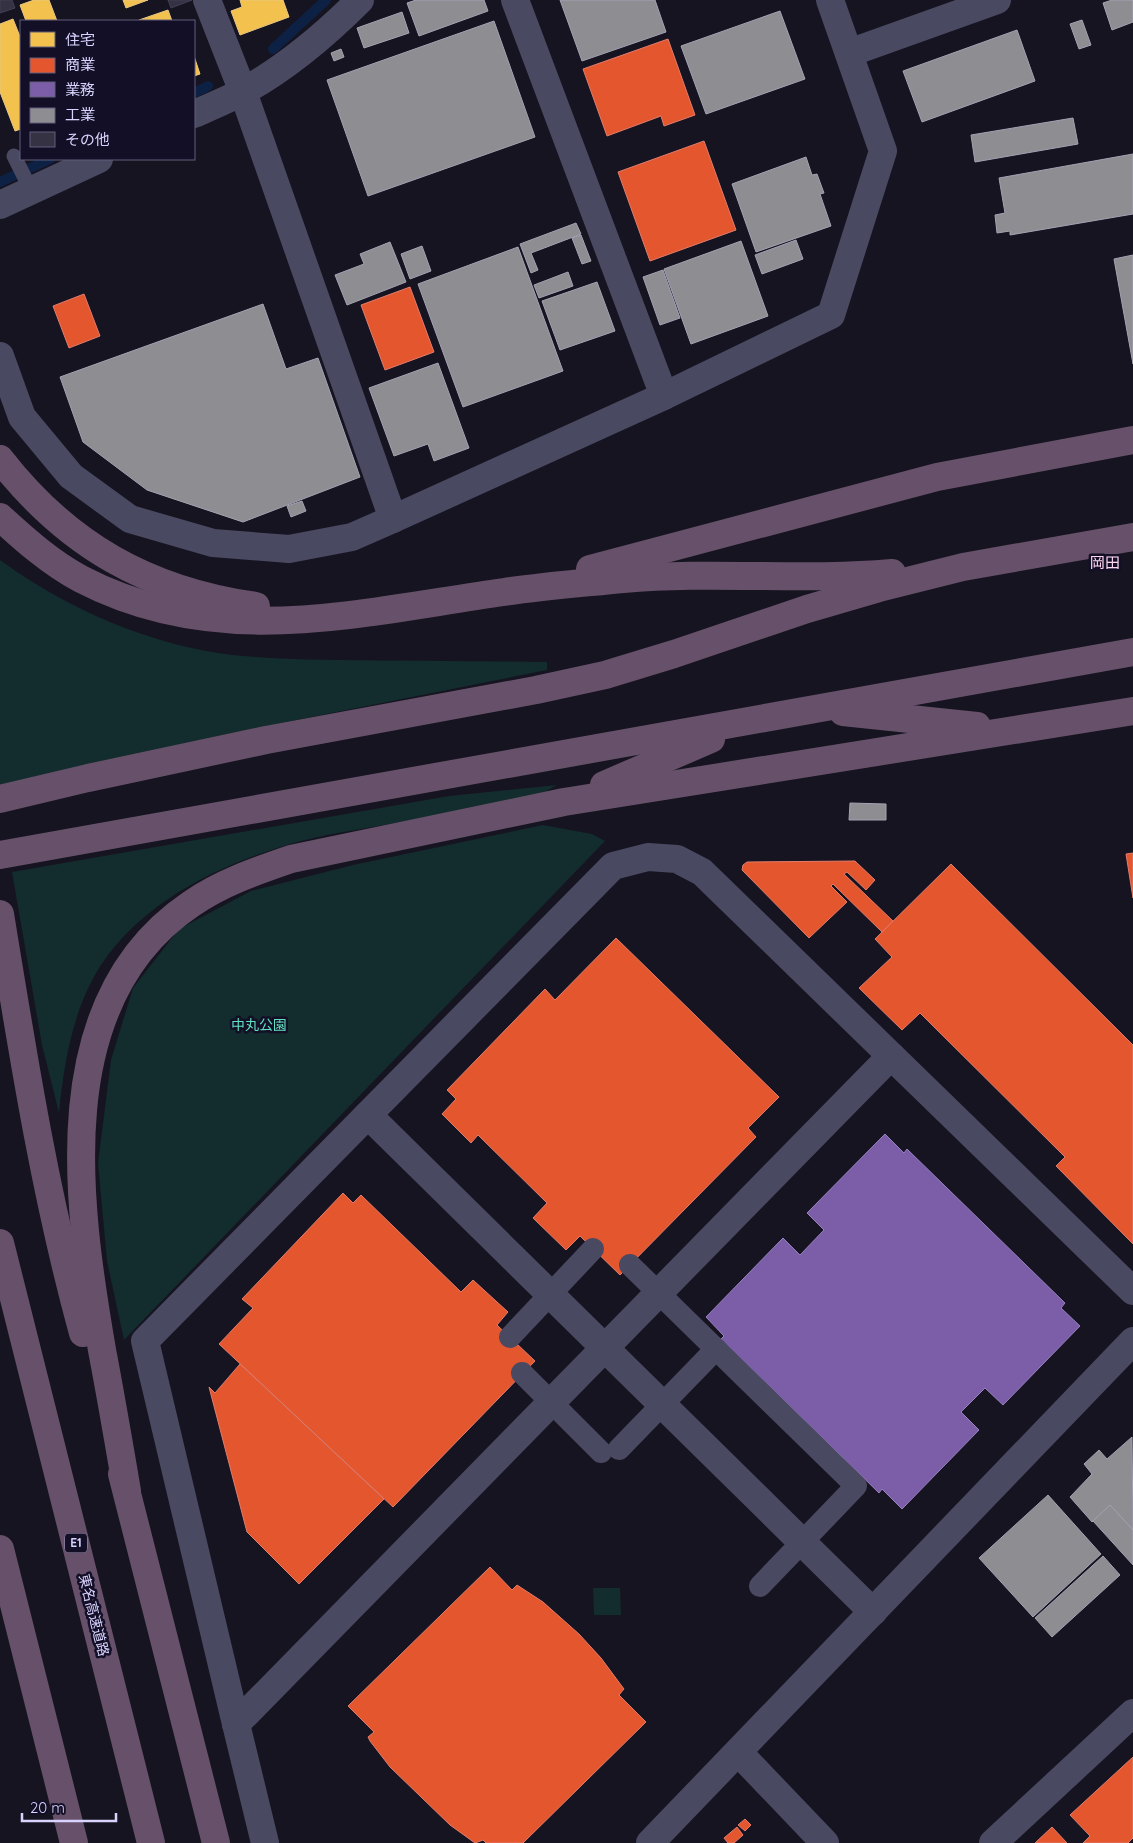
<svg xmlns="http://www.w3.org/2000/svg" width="1133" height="1843" viewBox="0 0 1133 1843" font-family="Quicksand,'Noto Sans JP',sans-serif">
<rect width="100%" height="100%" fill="#161421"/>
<g fill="#132c2d">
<path d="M0 560C62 605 130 636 206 651 250 659 298 659 342 660 410 661 479 661 547 662V670L237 732 0 785Z"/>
<path d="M557 785 543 793C493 804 444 814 395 823 359 830 322 834 287 845 217 866 143 902 101 965 73 1008 64 1063 59 1113L42 1045 12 872 449 796Z"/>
<path d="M543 825 592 834 605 841 124 1340 107 1261 98 1163 111 1060 133 988 179 929 251 891 353 865Z"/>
<path d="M593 1588H620L621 1615H594Z"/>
</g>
<g fill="#f2c14e" stroke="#eac783">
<path d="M34 0H49L57 21H26L20 5Z"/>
<path d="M123 0H148L126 8Z"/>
<path d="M240 0H283L289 17 240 35 231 11 242 7Z"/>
<path d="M168 10 172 21H140L139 20Z"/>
<path d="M13 19 21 39V129L15 131 0 92V24Z"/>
<path d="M194 56 200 74 194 76Z"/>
</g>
<g fill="#e4572e" stroke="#e17c6d">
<path d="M668 39 695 115 664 126 661 116 607 136 583 69Z"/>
<path d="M704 141 736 230 650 261 618 172Z"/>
<path d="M410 287 434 352 385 370 361 305Z"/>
<path d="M84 294 100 336 69 348 53 306Z"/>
<path d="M1133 853V898L1126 854Z"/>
<path d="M855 861 875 880 866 890 847 872 844 874 893 921 882 932 833 884 831 886 847 902 809 938 742 870 743 865 747 862Z"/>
<path d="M951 864 1133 1045V1244L1056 1166 1065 1157 920 1013 902 1030 859 988 892 957 875 939Z"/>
<path d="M616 938 779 1097 748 1128 756 1137 620 1275 580 1236 566 1250 533 1218 547 1203 478 1135 471 1143 442 1114 456 1099 447 1090 545 989 555 1000Z"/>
<path d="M343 1193 353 1203 361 1195 461 1292 473 1280 508 1312 497 1325 535 1361 393 1507 219 1344 253 1308 242 1299Z"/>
<path d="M240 1364 384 1499 299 1584 247 1532 209 1387 215 1393Z"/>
<path d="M490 1567 512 1590 517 1585 543 1602 579 1634 601 1658 624 1689 619 1695 646 1722 523 1843H486L483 1840 475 1843 450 1825 390 1767 370 1741 368 1737 374 1732 348 1706Z"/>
<path d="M1133 1757V1838L1128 1843H1083L1090 1836 1070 1815Z"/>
<path d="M745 1819 751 1825 745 1831 738 1825Z"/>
<path d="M737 1827 743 1835 734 1843H728L724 1838Z"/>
<path d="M1052 1827 1067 1843H1035Z"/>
</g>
<path fill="#7b5ea7" stroke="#9781c1" d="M885 1134 904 1153 907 1149 1065 1303 1061 1308 1080 1326 1003 1405 985 1388 961 1412 979 1430 902 1509 882 1489 879 1493 721 1339 724 1336 706 1317 783 1238 800 1255 824 1230 807 1213Z"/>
<g fill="#8d8d92" stroke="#a4a2b3">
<path d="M416 0H484L488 11 419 36 407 3Z"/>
<path d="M560 0H655L666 32 582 61Z"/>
<path d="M1112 0H1133V22L1112 30 1103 3Z"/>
<path d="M780 11 805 79 706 114 681 46Z"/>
<path d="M402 12 409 33 364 48 357 28Z"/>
<path d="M1082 20 1091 45 1079 49 1070 24Z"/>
<path d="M494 21 535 137 368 196 327 80Z"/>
<path d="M1017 30 1035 81 922 122 903 71Z"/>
<path d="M341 49 344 57 334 61 331 53Z"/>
<path d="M1073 118 1078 144 975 162 971 135Z"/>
<path d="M1133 154V214L1010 235V231L997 233 995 215 1005 213 999 178Z"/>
<path d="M806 157 812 175 817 174 824 193 820 194 831 226 756 252 732 184Z"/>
<path d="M576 223 581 234 531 253 538 270 531 273 520 244Z"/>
<path d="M581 235 591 261 582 264 572 238Z"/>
<path d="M796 240 803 259 762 274 755 255Z"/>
<path d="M741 241 768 316 691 344 664 269Z"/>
<path d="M390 242 406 282 347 305 335 275 364 264 360 254Z"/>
<path d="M422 246 431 271 410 279 401 254Z"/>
<path d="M518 247 563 371 463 407 418 284Z"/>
<path d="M1133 255V364L1114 259Z"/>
<path d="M663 270 680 318 660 325 643 277Z"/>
<path d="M568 272 573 286 539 298 534 285Z"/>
<path d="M597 282 615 331 560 350 542 301Z"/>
<path d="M263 304 286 369 318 358 360 477 243 522 147 490 83 442 60 377Z"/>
<path d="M438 363 469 448 434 461 428 444 394 456 369 388Z"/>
<path d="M302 501 306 511 291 517 287 506Z"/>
<path d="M850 803 886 804V820H849Z"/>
<path d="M1132 1437 1133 1530 1110 1505 1092 1522 1070 1497 1092 1474 1084 1464 1099 1450 1107 1459Z"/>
<path d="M1048 1495 1101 1554 1033 1617 979 1558Z"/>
<path d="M1110 1505 1133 1530V1565L1093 1521Z"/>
<path d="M1103 1556 1120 1575 1052 1637 1035 1618Z"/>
</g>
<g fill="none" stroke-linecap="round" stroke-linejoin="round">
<g stroke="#0d2144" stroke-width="10">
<path d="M273 49 326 0"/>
<path d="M194 93 208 86"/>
<path d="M0 182 50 159"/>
</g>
</g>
<g fill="#343243" stroke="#433f54">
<path d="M0 0H12L15 8 0 13Z"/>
<path d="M168 0H192L171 8Z"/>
</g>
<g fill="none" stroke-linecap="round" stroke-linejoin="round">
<path stroke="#4a4962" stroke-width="15" d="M14 156 31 190"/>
<g stroke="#4a4962" stroke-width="28">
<path d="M207 0 243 92 393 519"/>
<path d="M515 0 664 396"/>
<path d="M849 53 997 0"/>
<path d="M194 114C210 107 227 100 242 92 286 68 325 35 360 0"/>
<path d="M0 205 99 159"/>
<path d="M0 356 22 417 71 476 130 519 213 543 289 549 352 537 393 519 664 396 831 315 883 151 830 0"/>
<path d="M368 1115 873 1612"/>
<path d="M236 1724 265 1843"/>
<path d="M739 1753 825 1843"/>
<path d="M993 1843 1133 1713"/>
</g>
<g stroke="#4a4962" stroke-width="28">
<path d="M236 1724 145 1341 613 866 648 857 677 859 702 872 1133 1291"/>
<path d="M236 1724 891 1056"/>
<path d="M650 1843 1133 1341"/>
</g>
<g stroke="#67516a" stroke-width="28">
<path d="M0 459C67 545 148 591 256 606"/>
<path d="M0 517C25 540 51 563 81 579 219 651 360 612 504 592 543 586 584 583 623 579 713 571 803 581 892 573"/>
<path d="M590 569 937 477 1133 440"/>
<path d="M843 712 977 726"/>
<path d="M604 785 711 739"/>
<path d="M0 799 88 778 266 740 536 690 605 675 674 654 807 609 879 588 963 567 1133 537"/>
<path d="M0 855 1133 652"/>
<path d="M0 914C23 1055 45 1195 83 1333"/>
<path d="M0 1243 151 1843"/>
<path d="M122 1474 216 1843"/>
<path d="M127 1491C119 1444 111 1397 102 1350 77 1204 47 1001 191 904 221 883 256 871 291 859L564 802 1133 711"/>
<path d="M0 1549 74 1843"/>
</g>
<g stroke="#4a4962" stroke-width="22">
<path d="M630 1265 856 1486 760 1586"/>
<path d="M510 1337 593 1249"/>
<path d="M522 1373 601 1452"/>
<path d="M619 1449 716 1349"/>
</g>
</g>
<g text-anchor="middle" stroke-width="5" stroke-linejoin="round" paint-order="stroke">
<rect fill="#130f26" stroke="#9e99be" stroke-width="1" x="65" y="1533.5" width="22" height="19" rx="4"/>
<g font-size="12" font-weight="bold" fill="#d9d4ff">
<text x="76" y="1547">E1</text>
</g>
<g font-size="14" fill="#5fe0c0" stroke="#130f26">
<text x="259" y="1030">中丸公園</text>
</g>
<g font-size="14" fill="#d9d4ff" stroke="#130f26">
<text transform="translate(94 1615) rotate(76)" y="5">東名高速道路</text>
</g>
<g font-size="15" fill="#ffd6f0" stroke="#130f26">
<text x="1105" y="568">岡田</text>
</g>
</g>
<rect x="20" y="20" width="175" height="140" fill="#130f26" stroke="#625e7d"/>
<rect x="30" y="32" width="25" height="15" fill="#f2c14e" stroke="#625e7d"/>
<text x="65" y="45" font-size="15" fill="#d9d4ff">住宅</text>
<rect x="30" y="58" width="25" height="15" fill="#e4572e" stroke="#625e7d"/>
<text x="65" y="70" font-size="15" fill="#d9d4ff">商業</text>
<rect x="30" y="82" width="25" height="15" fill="#7b5ea7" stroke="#625e7d"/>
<text x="65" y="95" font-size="15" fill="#d9d4ff">業務</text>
<rect x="30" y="108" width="25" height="15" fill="#8d8d92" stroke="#625e7d"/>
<text x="65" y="120" font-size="15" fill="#d9d4ff">工業</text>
<rect x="30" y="132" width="25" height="15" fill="#343243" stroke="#625e7d"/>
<text x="65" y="145" font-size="15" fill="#d9d4ff">その他</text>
<path d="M22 1813v8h94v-8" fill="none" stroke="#d9d4ff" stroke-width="2.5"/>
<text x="30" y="1813" font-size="15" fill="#d9d4ff" stroke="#130f26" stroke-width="4" paint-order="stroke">20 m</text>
</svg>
